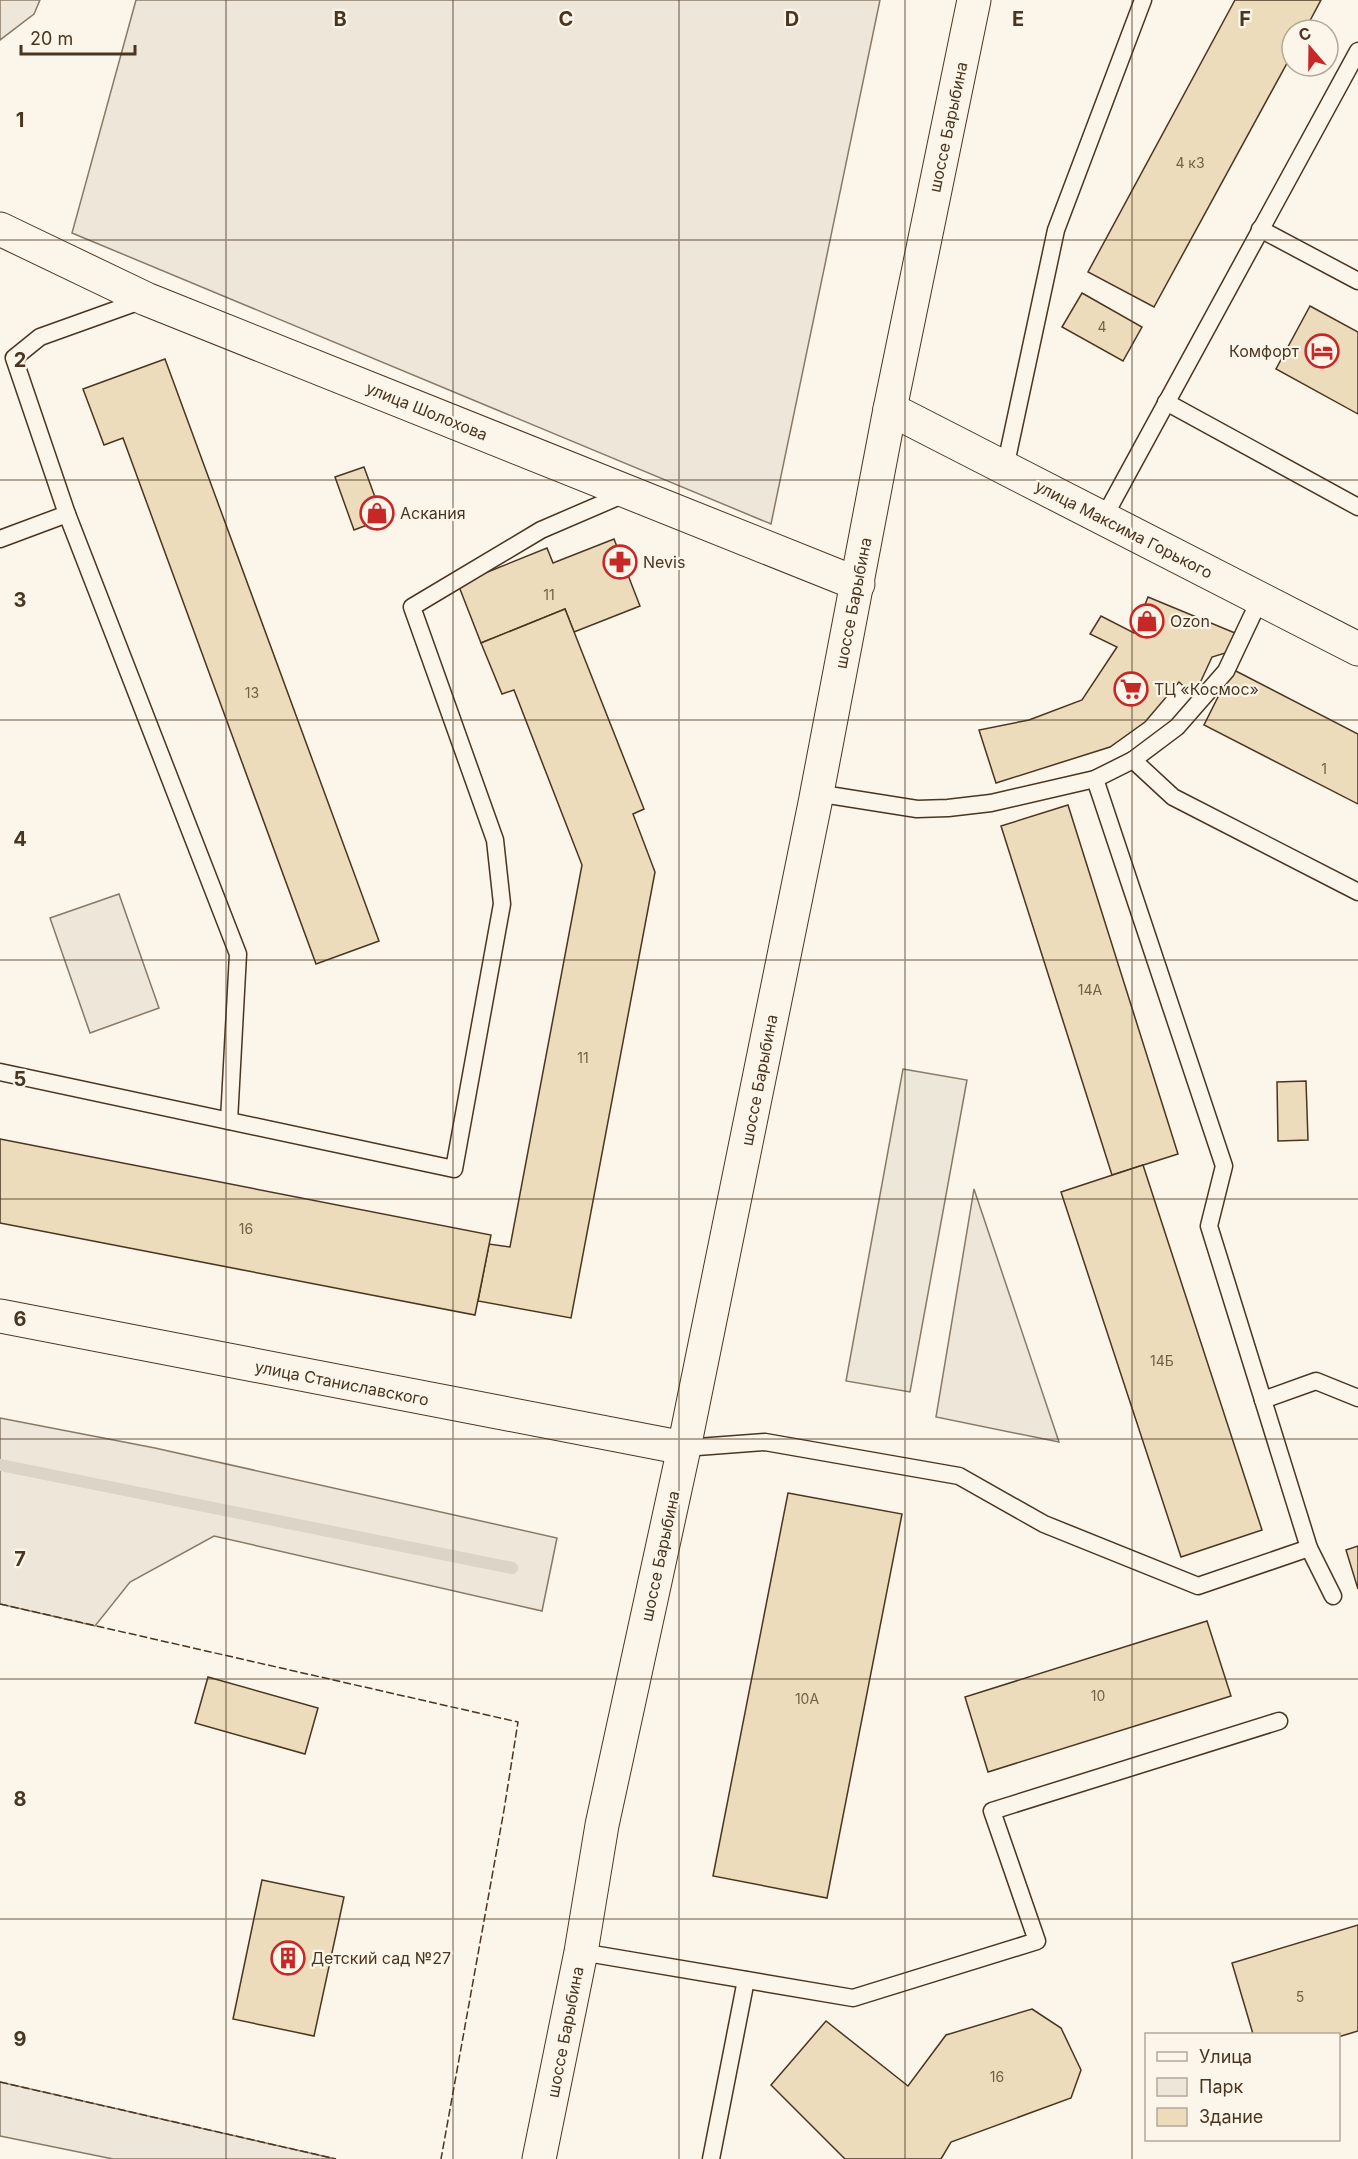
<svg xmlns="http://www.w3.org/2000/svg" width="1358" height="2159" viewBox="0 0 1358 2159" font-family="Inter,sans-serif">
<rect width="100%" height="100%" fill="#fbf6e9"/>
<g fill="#ede6d9" stroke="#887966" stroke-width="1.5">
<path d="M0 0H40L34 14 0 40Z"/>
<path d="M136 0H880L771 524 72 233Z"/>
<path d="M119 894 159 1008 90 1033 50 918Z"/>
<path d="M974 1189 1059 1442 936 1417Z"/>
<path d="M0 1418 155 1448 557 1538 542 1611 214 1536 130 1582 95 1626 0 1604Z"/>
<path d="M0 2082 336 2159H113L0 2136Z"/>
</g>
<path fill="#ede7d9" stroke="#887966" stroke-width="1.5" d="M903 1069 967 1080 910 1392 846 1381Z"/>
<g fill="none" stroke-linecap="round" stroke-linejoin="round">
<path stroke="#dcd4c6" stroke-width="12" d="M0 1465 512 1568"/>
</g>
<g fill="#ecdcbc" stroke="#4a3520" stroke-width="1.5">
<path d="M1235 0H1321L1305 30H1292V54L1154 307 1088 272Z"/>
<path d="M1082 293 1142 327 1123 361 1062 327Z"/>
<path d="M1310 306 1358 332V414L1276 369Z"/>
<path d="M165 359 379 941 316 964 123 438 104 445 83 389Z"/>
<path d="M364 467 383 519 354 530 335 477Z"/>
<path d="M614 539 640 606 574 632 565 609 481 643 458 584 547 548 553 563Z"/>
<path d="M1148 597 1235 633 1232 651 1212 657 1194 696 1179 682 1145 722 1110 747 996 783 979 730 1029 720 1082 700 1117 647 1090 634 1101 616 1134 633Z"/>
<path d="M565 609 644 809 633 814 655 872 571 1318 478 1301 489 1244 510 1247 582 865 514 690 502 694 481 643Z"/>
<path d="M1232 669 1358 734V804L1204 725Z"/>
<path d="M1068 805 1178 1154 1112 1175 1001 826Z"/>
<path d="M1306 1081 1308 1140 1278 1141 1277 1082Z"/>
<path d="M0 1139 491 1235 475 1315 0 1223Z"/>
<path d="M1143 1165 1262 1530 1181 1557 1061 1192Z"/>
<path d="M788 1493 902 1514 827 1898 713 1876Z"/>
<path d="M1358 1546V1589L1346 1550Z"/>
<path d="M1207 1621 1231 1696 988 1772 965 1697Z"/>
<path d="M208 1677 318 1708 305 1754 195 1723Z"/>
<path d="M262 1880 344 1897 314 2036 233 2019Z"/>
<path d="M1358 1925V2031L1338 2037V2034H1253L1232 1963Z"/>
<path d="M1032 2009 1061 2028 1081 2070 1071 2098 951 2142 941 2159H845L771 2085 826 2021 908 2086 946 2035Z"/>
</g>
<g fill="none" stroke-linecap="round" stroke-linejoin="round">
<defs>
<g id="lane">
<path d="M1260 229 1358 281"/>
<path d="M1166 402 1358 507"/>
<path d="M1005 468 1056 230 1143 0"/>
<path d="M67 514 238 954 229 1121"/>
<path d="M1103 519 1358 51"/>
<path d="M0 539 67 514 14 358 40 337 146 299"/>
<path d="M1133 760 1173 797 1358 892"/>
<path d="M1095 779 1224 1166 1209 1226 1309 1548 1333 1596"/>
<path d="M816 793 917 809 948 808 991 803 1095 779 1133 760 1177 727 1226 671 1260 599"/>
<path d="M0 1072 454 1169 502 904 495 840 412 607 541 530 627 493"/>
<path d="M1263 1400 1316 1381 1358 1398"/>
<path d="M684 1448 765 1442 959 1476 1044 1524 1198 1586 1309 1548"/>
<path d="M581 1952 853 1998 1037 1941 992 1811 1279 1721"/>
<path d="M711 2159 746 1980"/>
</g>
<g id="street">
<path d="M0 229 146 299 858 584"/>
<path d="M890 409 1358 649"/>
<path d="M0 1316 684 1448"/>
</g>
<path id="secondary" d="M539 2159 581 1952 602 1825 684 1448 815 803 890 409 974 0"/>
</defs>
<use href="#lane" stroke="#4a3520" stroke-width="19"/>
<use href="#street" stroke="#4a3520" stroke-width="35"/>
<use href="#secondary" stroke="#4a3520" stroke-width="35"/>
<use href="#lane" stroke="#fbf6e9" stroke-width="16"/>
<use href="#street" stroke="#fbf6e9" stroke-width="33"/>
<use href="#secondary" stroke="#fbf6e9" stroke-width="33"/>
<g stroke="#4a3520" stroke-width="1.5" stroke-dasharray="8 3" stroke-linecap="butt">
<path d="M0 1604 518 1722 504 1810 441 2159"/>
<path d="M0 2082 336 2159"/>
</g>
</g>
<path fill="none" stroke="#4a3520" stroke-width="1.5" stroke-opacity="0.55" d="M226 0V2159M453 0V2159M679 0V2159M905 0V2159M1132 0V2159M0 240H1358M0 480H1358M0 720H1358M0 960H1358M0 1199H1358M0 1439H1358M0 1679H1358M0 1919H1358"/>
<defs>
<symbol id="hotel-ring" viewBox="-11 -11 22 22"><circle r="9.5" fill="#fbf6e9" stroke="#c62828" stroke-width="1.5"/><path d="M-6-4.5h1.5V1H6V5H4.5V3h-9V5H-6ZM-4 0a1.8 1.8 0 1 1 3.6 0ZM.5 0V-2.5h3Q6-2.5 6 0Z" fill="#c62828"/></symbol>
<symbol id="shop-ring" viewBox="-11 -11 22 22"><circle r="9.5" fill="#fbf6e9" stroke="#c62828" stroke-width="1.5"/><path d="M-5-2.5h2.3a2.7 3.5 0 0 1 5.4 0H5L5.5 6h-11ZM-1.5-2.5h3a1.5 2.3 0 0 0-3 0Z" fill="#c62828"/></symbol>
<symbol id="pharmacy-ring" viewBox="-11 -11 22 22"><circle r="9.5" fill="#fbf6e9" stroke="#c62828" stroke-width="1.5"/><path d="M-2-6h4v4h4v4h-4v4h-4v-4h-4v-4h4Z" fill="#c62828"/></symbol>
<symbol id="supermarket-ring" viewBox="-11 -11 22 22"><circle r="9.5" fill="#fbf6e9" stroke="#c62828" stroke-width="1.5"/><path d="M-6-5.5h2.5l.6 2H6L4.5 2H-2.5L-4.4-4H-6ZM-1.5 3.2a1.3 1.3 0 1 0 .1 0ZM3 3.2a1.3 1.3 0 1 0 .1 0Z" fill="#c62828"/></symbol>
<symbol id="building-ring" viewBox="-11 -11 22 22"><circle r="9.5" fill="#fbf6e9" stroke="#c62828" stroke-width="1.5"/><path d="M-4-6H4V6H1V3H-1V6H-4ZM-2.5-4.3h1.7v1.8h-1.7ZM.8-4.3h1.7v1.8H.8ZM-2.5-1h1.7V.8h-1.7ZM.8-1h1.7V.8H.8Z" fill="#c62828"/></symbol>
</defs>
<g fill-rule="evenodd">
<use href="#hotel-ring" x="1303" y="332" width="38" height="38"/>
<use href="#shop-ring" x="358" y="494" width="38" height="38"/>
<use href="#pharmacy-ring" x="601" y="543" width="38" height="38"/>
<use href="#shop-ring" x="1128" y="602" width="38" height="38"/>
<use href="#supermarket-ring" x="1112" y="670" width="38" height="38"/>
<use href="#building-ring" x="269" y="1939" width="38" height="38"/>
</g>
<g text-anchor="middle" stroke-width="4.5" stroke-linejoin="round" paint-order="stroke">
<g font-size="14" fill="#725f47">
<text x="1190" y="168">4 к3</text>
<text x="1102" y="332">4</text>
<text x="549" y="600">11</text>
<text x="252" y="698">13</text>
<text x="1324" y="774">1</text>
<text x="1090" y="995">14А</text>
<text x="583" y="1063">11</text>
<text x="246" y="1234">16</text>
<text x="1162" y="1366">14Б</text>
<text x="1098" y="1701">10</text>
<text x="807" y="1704">10А</text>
<text x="1300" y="2002">5</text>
<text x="997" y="2082">16</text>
</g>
<g font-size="16" fill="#4a3520" stroke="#fbf6e9">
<text transform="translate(948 127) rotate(-78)" y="6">шоссе Барыбина</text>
<text transform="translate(427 411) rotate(22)" y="6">улица Шолохова</text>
<text transform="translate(1124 529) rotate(27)" y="6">улица Максима Горького</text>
<text transform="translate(853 603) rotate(-79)" y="6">шоссе Барыбина</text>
<text transform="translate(759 1080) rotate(-79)" y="6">шоссе Барыбина</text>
<text transform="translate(342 1383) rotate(11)" y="6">улица Станиславского</text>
<text transform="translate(660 1556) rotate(-78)" y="6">шоссе Барыбина</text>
<text transform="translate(565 2032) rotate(-79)" y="6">шоссе Барыбина</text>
</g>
<g font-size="16" fill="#4a3520" stroke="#fbf6e9" text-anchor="start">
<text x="1299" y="357" text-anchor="end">Комфорт</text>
<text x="400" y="519">Аскания</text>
<text x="643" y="568">Nevis</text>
<text x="1170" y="627">Ozon</text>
<text x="1154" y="695">ТЦ «Космос»</text>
<text x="311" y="1964">Детский сад №27</text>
</g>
</g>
<g font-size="20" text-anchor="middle" font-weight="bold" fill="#4a3520" stroke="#fbf6e9" stroke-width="4.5" stroke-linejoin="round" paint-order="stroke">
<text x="340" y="26">B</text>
<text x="566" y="26">C</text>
<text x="792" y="26">D</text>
<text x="1018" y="26">E</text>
<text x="1245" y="26">F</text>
<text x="20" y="127">1</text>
<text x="20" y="367">2</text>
<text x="20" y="607">3</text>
<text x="20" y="846">4</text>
<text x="20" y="1086">5</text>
<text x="20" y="1326">6</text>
<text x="20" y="1566">7</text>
<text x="20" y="1806">8</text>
<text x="20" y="2046">9</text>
</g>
<rect x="1145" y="2033" width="195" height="108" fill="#fbf6e9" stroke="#b4a999" stroke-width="1.5"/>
<rect x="1157" y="2052" width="30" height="9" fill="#fbf6e9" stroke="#b4a999" stroke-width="1.5"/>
<text x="1199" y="2063" font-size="18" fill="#4a3520">Улица</text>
<rect x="1157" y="2078" width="30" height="18" fill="#ede6d9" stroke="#b4a999" stroke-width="1.5"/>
<text x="1199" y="2093" font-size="18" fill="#4a3520">Парк</text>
<rect x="1157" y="2108" width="30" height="18" fill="#ecdcbc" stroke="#b4a999" stroke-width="1.5"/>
<text x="1199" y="2123" font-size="18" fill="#4a3520">Здание</text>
<g transform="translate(1310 48) rotate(340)"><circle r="28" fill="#fbf6e9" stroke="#b4a999" stroke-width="1.5"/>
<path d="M0-4.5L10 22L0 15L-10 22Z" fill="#c62828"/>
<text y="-9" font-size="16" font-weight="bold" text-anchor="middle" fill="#4a3520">С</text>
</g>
<path d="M21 45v9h114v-9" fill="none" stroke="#4a3520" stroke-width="3"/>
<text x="30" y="45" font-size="18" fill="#4a3520" stroke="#fbf6e9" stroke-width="4.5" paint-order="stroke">20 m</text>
</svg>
